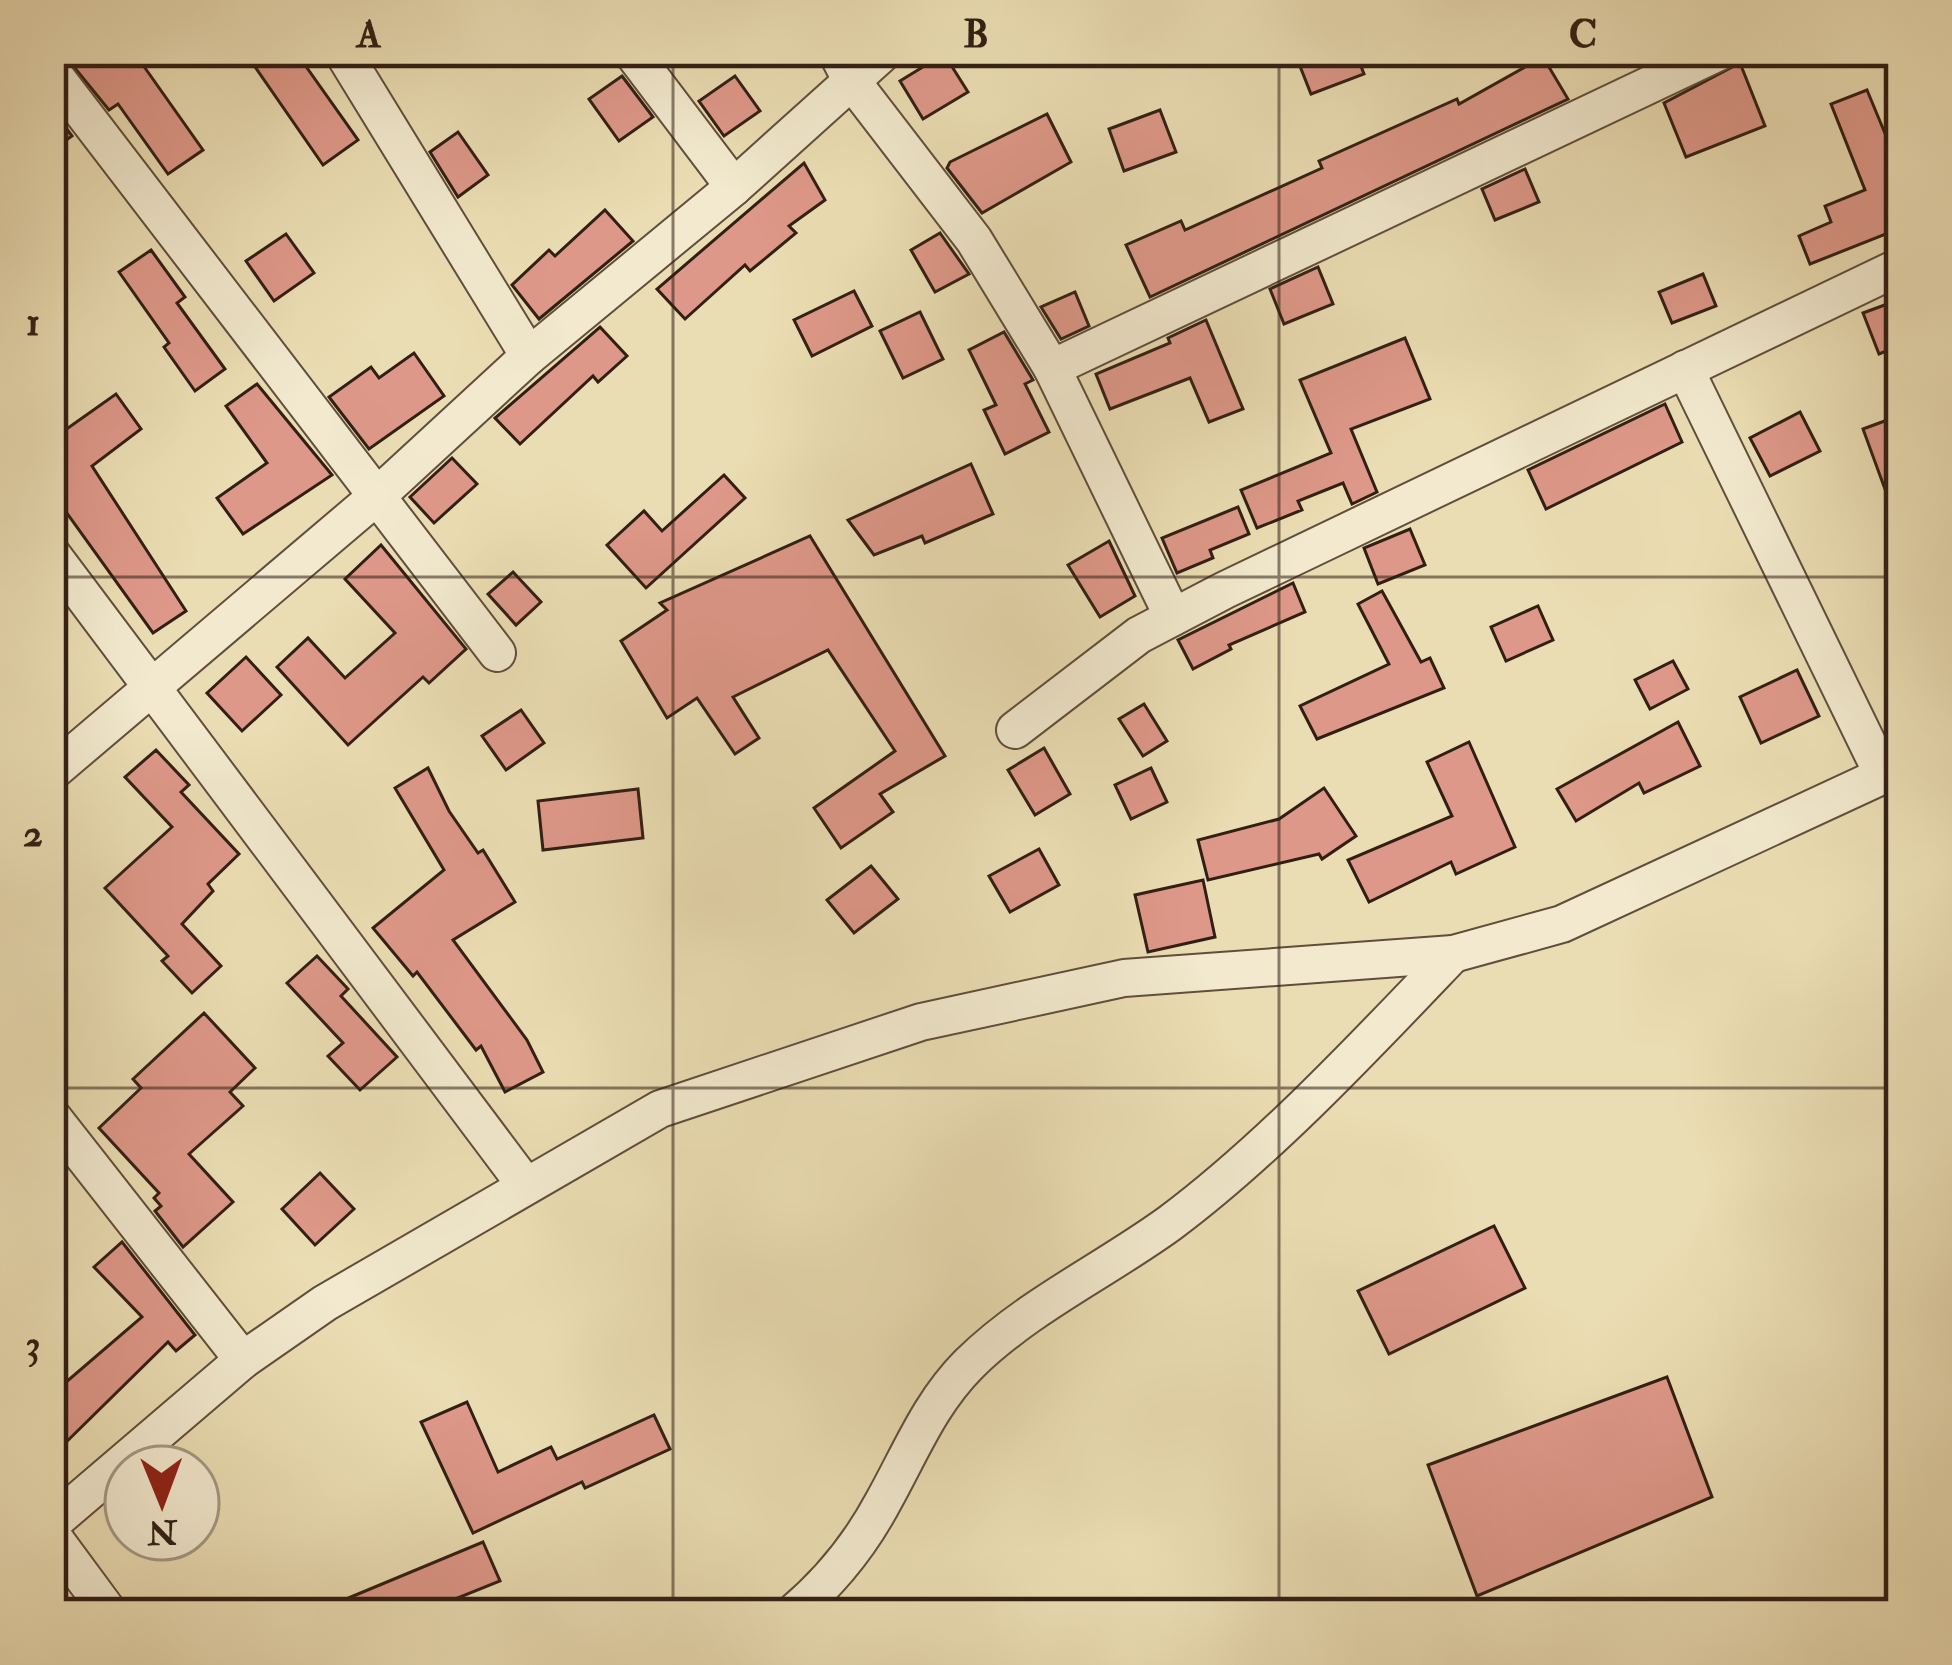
<svg xmlns="http://www.w3.org/2000/svg" width="1952" height="1665" viewBox="0 0 1952 1665" font-family="'IM FELL Double Pica',serif">
<rect width="100%" height="100%" fill="#ebddb3"/>
<filter id="stains"><feTurbulence type="fractalNoise" baseFrequency=".00167" numOctaves="4"/><feColorMatrix values="0 0 0 0 .2 0 0 0 0 .09 0 0 0 0 .02 0 0 0 .5 -.17"/></filter>
<radialGradient id="worn" r=".72"><stop offset=".6" stop-color="#630" stop-opacity="0"/><stop offset="1" stop-color="#630" stop-opacity=".3"/></radialGradient>
<g fill="#de9889" stroke="#321f14" stroke-width="3">
<path d="M61 51H133L203 150 168 174 118 104 109 110Z"/>
<path d="M244 51H295L358 140 323 165Z"/>
<path d="M1294 51H1355L1364 74 1311 94Z"/>
<path d="M944 54 968 92 923 119 900 81Z"/>
<path d="M1543 57 1568 99 1150 297 1126 245 1181 221 1185 230 1322 168 1319 161 1457 99 1459 104Z"/>
<path d="M1740 63 1765 126 1686 157 1664 103Z"/>
<path d="M622 76 653 117 619 141 589 99Z"/>
<path d="M735 76 760 111 724 136 699 101Z"/>
<path d="M1867 90 1901 172V228L1810 264 1799 236 1831 222 1825 206 1865 190 1831 104Z"/>
<path d="M51 108 72 136 51 151Z"/>
<path d="M1160 110 1176 152 1124 171 1109 129Z"/>
<path d="M1047 114 1071 162 982 213 947 168 950 162Z"/>
<path d="M458 132 488 175 458 197 430 152Z"/>
<path d="M804 163 825 200 789 226 796 233 750 271 745 265 685 319 657 289Z"/>
<path d="M1525 169 1539 202 1495 220 1482 189Z"/>
<path d="M605 210 633 241 539 319 512 285 549 250 555 256Z"/>
<path d="M940 233 969 274 935 292 911 250Z"/>
<path d="M286 234 314 273 274 301 246 261Z"/>
<path d="M151 250 185 297 177 303 225 369 195 391 164 347 169 343 119 272Z"/>
<path d="M1318 267 1333 304 1284 324 1270 289Z"/>
<path d="M1703 274 1716 306 1672 323 1659 292Z"/>
<path d="M854 291 872 326 812 356 794 320Z"/>
<path d="M1075 292 1089 326 1061 339 1041 307Z"/>
<path d="M1901 299V345L1879 354 1863 313Z"/>
<path d="M920 312 943 359 903 378 880 331Z"/>
<path d="M1206 320 1243 409 1209 422 1190 378 1110 409 1096 374 1170 343 1168 338Z"/>
<path d="M600 327 627 356 598 382 593 376 520 444 495 418Z"/>
<path d="M1004 332 1033 380 1025 384 1049 432 1005 454 984 410 996 405 969 350Z"/>
<path d="M1405 338 1430 399 1351 429 1377 492 1352 504 1343 483 1298 501 1302 510 1257 528 1241 490 1331 453 1300 380Z"/>
<path d="M414 353 444 396 369 449 329 397 371 367 379 378Z"/>
<path d="M257 384 332 475 243 534 217 498 267 463 226 406Z"/>
<path d="M116 394 141 429 92 466 186 611 153 633 51 491V440Z"/>
<path d="M1665 404 1682 442 1546 509 1528 470Z"/>
<path d="M1800 412 1820 451 1770 476 1750 438Z"/>
<path d="M1901 415V521L1897 522 1863 429Z"/>
<path d="M452 458 477 484 434 523 410 497Z"/>
<path d="M971 464 993 514 925 543 922 536 874 555 848 520Z"/>
<path d="M724 475 745 498 646 588 607 545 644 511 662 531Z"/>
<path d="M1238 507 1249 534 1210 550 1213 558 1177 573 1162 538Z"/>
<path d="M1410 529 1425 565 1378 584 1364 548Z"/>
<path d="M810 536 945 756 880 794 893 812 841 848 814 808 895 751 828 650 733 697 759 738 735 754 697 698 667 718 621 641 667 610 660 603Z"/>
<path d="M1109 541 1135 596 1100 617 1068 565Z"/>
<path d="M381 545 466 649 429 683 423 677 348 745 277 667 308 638 345 678 395 633 345 579Z"/>
<path d="M513 572 541 602 516 625 488 594Z"/>
<path d="M1293 583 1305 612 1229 645 1231 649 1193 669 1178 640Z"/>
<path d="M1382 591 1421 662 1430 658 1444 688 1317 739 1300 706 1389 664 1358 604Z"/>
<path d="M1538 606 1553 640 1506 661 1491 627Z"/>
<path d="M246 657 281 695 242 731 207 693Z"/>
<path d="M1673 661 1688 689 1650 709 1635 680Z"/>
<path d="M1797 670 1819 716 1761 743 1740 697Z"/>
<path d="M1144 704 1167 741 1143 756 1119 719Z"/>
<path d="M521 710 544 743 506 770 482 736Z"/>
<path d="M1678 722 1700 766 1644 793 1639 783 1576 821 1557 789Z"/>
<path d="M1469 742 1515 847 1456 874 1451 862 1369 902 1348 860 1452 816 1427 762Z"/>
<path d="M1044 748 1070 794 1035 815 1008 770Z"/>
<path d="M156 750 189 785 181 792 239 854 208 884 213 891 182 924 221 966 192 993 162 961 168 956 105 888 172 827 125 777Z"/>
<path d="M428 768 449 811 478 853 483 850 515 902 453 940 527 1040 543 1072 505 1092 481 1046 476 1050 417 972 413 976 373 928 444 870 395 788Z"/>
<path d="M1151 768 1167 802 1131 819 1115 785Z"/>
<path d="M1324 788 1356 836 1322 859 1319 854 1208 880 1198 840 1279 819Z"/>
<path d="M638 789 643 838 543 850 538 801Z"/>
<path d="M1039 849 1059 885 1010 912 989 876Z"/>
<path d="M871 866 898 899 854 933 827 900Z"/>
<path d="M1203 880 1215 937 1148 952 1135 895Z"/>
<path d="M317 956 348 989 341 996 397 1057 360 1090 328 1056 343 1043 287 983Z"/>
<path d="M204 1013 255 1068 230 1092 243 1106 189 1154 233 1202 183 1247 155 1211 161 1206 154 1198 159 1193 99 1128 141 1088 133 1079Z"/>
<path d="M320 1173 354 1209 315 1245 282 1209Z"/>
<path d="M1494 1226 1525 1288 1389 1354 1358 1291Z"/>
<path d="M122 1242 195 1335 176 1351 168 1342 51 1457V1395L142 1317 94 1267Z"/>
<path d="M1667 1377 1712 1497 1477 1596 1428 1465Z"/>
<path d="M467 1402 498 1472 551 1447 557 1459 654 1415 670 1449 585 1488 582 1482 473 1533 421 1422Z"/>
<path d="M483 1542 500 1581 418 1614H310Z"/>
</g>
<g fill="none" stroke-linecap="round" stroke-linejoin="round">
<defs>
<g id="minor">
<path d="M342 51 529 356"/>
<path d="M631 51 734 187"/>
<path d="M836 51 851 80 974 240 1052 368 1173 617"/>
<path d="M51 71 497 653"/>
<path d="M1052 368 1721 51"/>
<path d="M1685 369 1883 775"/>
<path d="M51 553 526 1186"/>
<path d="M1015 730 1139 635 1225 590 1901 266"/>
<path d="M51 773 376 497 529 356 734 187 885 51"/>
<path d="M51 1115 243 1360"/>
<path d="M51 1524 243 1360 325 1303 660 1109 921 1022 1124 978 1453 954 1562 924 1901 767"/>
<path d="M51 1534 110 1614"/>
<path d="M792 1614C829 1583 860 1545 883 1502 910 1454 929 1404 969 1364 1028 1306 1104 1271 1170 1223 1268 1150 1368 1043 1453 954"/>
</g>
</defs>
<use href="#minor" stroke="#604e3c" stroke-width="40"/>
<use href="#minor" stroke="#f2e9ce" stroke-width="36"/>
</g>
<path fill="none" stroke="#321f14" stroke-width="3" stroke-opacity="0.55" d="M673 51V1614M1279 51V1614M51 577H1901M51 1088H1901"/>
<rect width="1952" height="1665" fill="none" stroke="#ebddb3" stroke-width="132"/>
<g transform="translate(162 1503) rotate(179)"><circle r="57" fill="#f2e9ce" stroke="#a59884" stroke-width="3"/>
<path d="M0-9L21 45L0 30L-21 45Z" fill="#8f2418"/>
<text y="-18" font-size="33" font-weight="bold" text-anchor="middle" fill="#321f14">N</text>
</g>
<rect x="66" y="66" width="1820" height="1533" fill="none" stroke="#321f14" stroke-width="4.5"/>
<g font-size="39" text-anchor="middle" font-weight="bold" fill="#321f14">
<text x="369" y="47">A</text>
<text x="976" y="47">B</text>
<text x="1583" y="47">C</text>
<text x="33" y="335">1</text>
<text x="33" y="846">2</text>
<text x="33" y="1357">3</text>
</g>
<rect width="100%" height="100%" filter="url(#stains)"/>
<rect width="100%" height="100%" fill="url(#worn)"/>
</svg>
